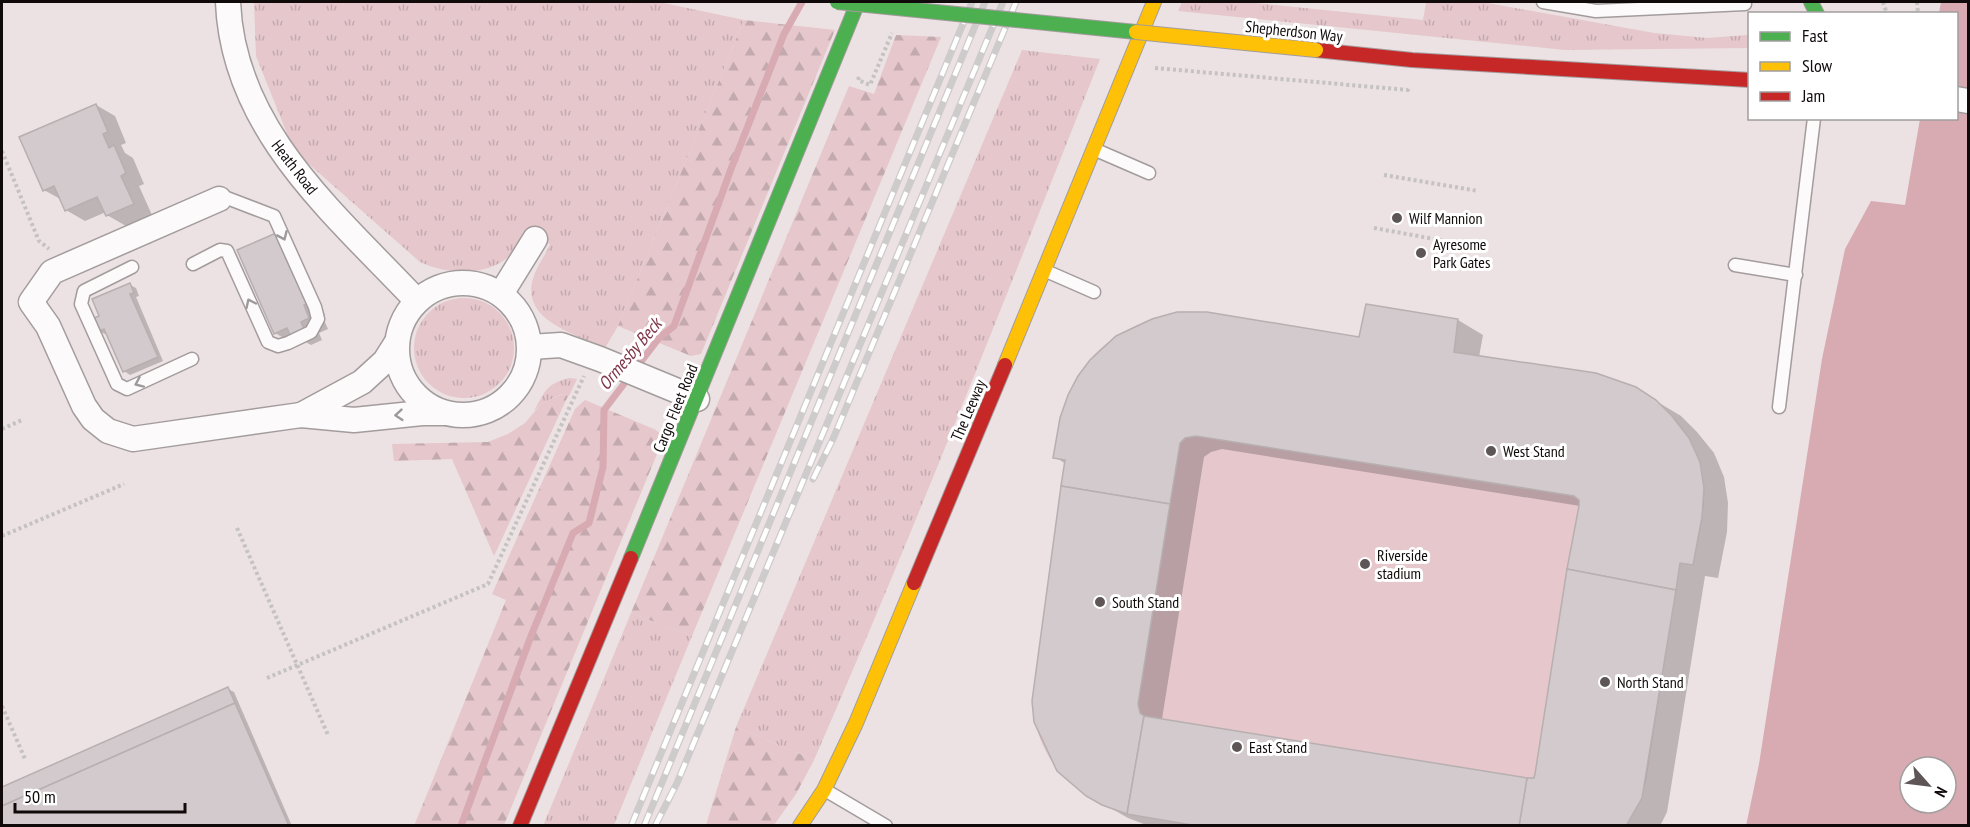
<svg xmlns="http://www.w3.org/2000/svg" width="1970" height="827" viewBox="0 0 1970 827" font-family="'PT Sans Narrow',sans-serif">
<defs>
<pattern id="grass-tufts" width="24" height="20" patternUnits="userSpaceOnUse" patternTransform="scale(1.5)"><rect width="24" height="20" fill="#e5c7cc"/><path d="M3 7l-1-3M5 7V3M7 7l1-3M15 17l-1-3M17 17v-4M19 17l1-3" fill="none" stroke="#c3aaae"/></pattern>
<pattern id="forest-firs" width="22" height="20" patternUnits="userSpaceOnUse" patternTransform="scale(1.5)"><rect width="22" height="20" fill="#e5c7cc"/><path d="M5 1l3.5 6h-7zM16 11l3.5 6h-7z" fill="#c3aaae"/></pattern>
</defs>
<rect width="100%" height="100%" fill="#ece1e3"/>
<g fill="url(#grass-tufts)">
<path d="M254 2H659L744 20 618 326 605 348C573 333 516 319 535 273 539 263 546 254 550 244L527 233C523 240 518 247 513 253 490 277 447 275 420 262L294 151 256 56Z"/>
<path d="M1182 2H1245L1423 20 1426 3 1482 2 1654 33 1707 38 1747 35 1749 32V48L1565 50 1178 11Z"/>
<path d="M1022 50 1100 59C1007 294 915 529 814 760L736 727Z"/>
<circle cx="464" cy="348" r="50"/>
<path d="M569 378 577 379 569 396 562 394 541 404 534 411C545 391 546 384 569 378Z"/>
<path d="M631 613 692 636 614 825 543 826Z"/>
</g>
<g fill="url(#forest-firs)">
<path d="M744 20 835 30 701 354 691 356 618 326Z"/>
<path d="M896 35 941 37 692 636 631 613 849 86 874 94Z"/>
<path d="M563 394 568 396 494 556 452 459 394 461 392 444 488 442 508 434 525 423 541 404Z"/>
<path d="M585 400 656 430 664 437 504 825 414 826 506 600 492 594 575 409Z"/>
<path d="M736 727 814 760 796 794 774 825H706Z"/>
</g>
<path fill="#e5c7cc" d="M1366 304 1458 319 1454 352C1483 356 1512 361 1540 365 1563 368 1586 370 1608 377 1658 391 1701 434 1704 488 1705 513 1698 540 1693 565L1680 563 1646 781 1640 802 1626 825 1086 796C1052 770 1036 744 1032 701L1065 460 1053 458C1064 397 1077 351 1140 324 1152 319 1166 313 1179 312 1205 310 1230 316 1256 320 1290 326 1325 332 1359 337Z"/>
<path fill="#d8abb3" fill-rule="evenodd" d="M1941 2H1968V825L1746 826 1759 764 1822 359 1845 249 1871 201 1905 205 1920 119 1956 118V14L1939 13ZM1910 767H1946V803H1910Z"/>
<g fill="#0003" fill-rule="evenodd">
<path d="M96 105 115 116 126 143 121 145 125 153 133 158 144 184 139 186 152 215 126 226 107 215 106 212 85 221 66 210 62 200 44 190Z"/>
<path d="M276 235 295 246 325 315 322 316 328 329 319 333 322 340 311 345 302 340 294 344 275 333Z"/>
<path d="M130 285 136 288 139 296 136 297 163 361 130 375 124 371 108 333 105 334 99 331 101 317Z"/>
<path d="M1458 320 1483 335 1479 357 1635 389 1661 404 1681 416 1697 432 1714 453 1724 477 1728 503 1727 532 1718 578 1705 576 1667 812 1660 826H1149L1128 818 1102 803 1066 464 1055 457 1361 339ZM1222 449 1580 506 1535 779 1530 780 1162 719 1204 457 1211 452Z"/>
<path d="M228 689 234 692 292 826H2V789Z"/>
</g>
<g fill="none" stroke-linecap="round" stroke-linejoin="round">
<path stroke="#d8abb3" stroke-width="7" d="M461 826 531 636 573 533 589 523 603 467 604 410 659 338 674 326 731 169 784 34 802 2"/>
</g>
<g fill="#d2cacc" stroke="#b7afb0" stroke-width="1.5">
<path d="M96 104 108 132 103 134 109 148 114 145 126 173 121 176 134 204 106 216 97 197 65 211 54 186 43 191 19 137Z"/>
<path d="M276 233 307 304 304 305 309 318 301 322 304 329 290 335 287 328 274 334 237 250Z"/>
<path d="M130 283 134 293 130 294 158 357 123 372 104 329 98 332 92 319 99 316 92 299Z"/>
<path d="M1366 304 1458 319 1454 352 1596 373 1636 387 1656 400 1672 416 1689 438 1700 462 1704 488 1702 517 1693 565 1680 563 1676 590 1567 569 1579 506V500L1574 496 1196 436 1185 438 1180 443 1170 504 1061 486 1065 460 1053 458 1060 418 1068 395 1078 376 1090 360 1116 336 1152 319 1177 312H1207L1359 337Z"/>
<path d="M1061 486 1170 504 1138 704 1140 713 1144 716 1127 814 1102 805 1086 796 1057 771 1034 722 1032 701Z"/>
<path d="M1567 569 1676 590 1642 798 1626 826H1519L1527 778H1534L1535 774Z"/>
<path d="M228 687 235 703 2 806V787Z"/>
<path d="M235 703 289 826H2V806Z"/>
<path d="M1144 716 1527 778 1519 826H1198L1127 814Z"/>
</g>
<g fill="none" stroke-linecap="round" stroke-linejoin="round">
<defs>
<g id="lane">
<path d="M1543 2 1596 11 1745 4"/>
<path d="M1096 150 1149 173"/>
<path d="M193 264 220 250 227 251 268 342 278 346 288 343 311 332 318 319 315 307 274 216 227 198 219 199"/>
<path d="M1735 265 1796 275"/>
<path d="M132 267 84 291 81 304 117 384 127 389 192 359"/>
<path d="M1046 271 1094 292"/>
<path d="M1779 407 1814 118"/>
<path d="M825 790 886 826"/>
</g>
<g id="street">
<path d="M228 2C233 130 335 214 417 301"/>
<path d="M1956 99 1968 101"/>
<path d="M219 199 52 272 31 302 48 326 84 406 93 419 108 431 133 439 301 415 354 420 422 413H444"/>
<circle cx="463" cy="349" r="66"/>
<path d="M501 294 535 239"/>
<path d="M530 347 561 345 600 359 697 399"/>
<path d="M301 415 362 382 385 361 397 342"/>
</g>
<g id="fast">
<path d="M1811 2 1817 14"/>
<path d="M631 558 858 2"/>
</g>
<g id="slow">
<path d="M1005 365 1154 2"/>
<path d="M800 826 824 790 856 723 914 583"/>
</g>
<g id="jam">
<path d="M1316 50 1412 60 1750 80"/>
<path d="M914 583 1005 365"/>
<path d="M520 826 631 558"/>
</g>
</defs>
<use href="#lane" stroke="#a39c9d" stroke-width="15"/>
<use href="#street" stroke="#a39c9d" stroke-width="27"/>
<use href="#fast" stroke="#a39c9d" stroke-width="16"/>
<use href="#slow" stroke="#a39c9d" stroke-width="16"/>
<use href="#jam" stroke="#a39c9d" stroke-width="16"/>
<g stroke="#c5c2c2" stroke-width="4" stroke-dasharray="3 3" stroke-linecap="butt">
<path d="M1883 2 1887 14"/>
<path d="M1917 2 1918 14"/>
<path d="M1155 68 1408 90V87"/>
<path d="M859 77 858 80 870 85 892 33"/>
<path d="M2 151 39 241 49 249"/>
<path d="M1384 175 1478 191"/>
<path d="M1374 228 1467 245"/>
<path d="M2 429 22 420"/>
<path d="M237 528 328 735"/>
<path d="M2 536 124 484"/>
<path d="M267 678 488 584 584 376"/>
<path d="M2 706 25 759"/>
</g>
<use href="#lane" stroke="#fcfafb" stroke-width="12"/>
<use href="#street" stroke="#fcfafb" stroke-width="24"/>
<use href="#fast" stroke="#4caf50" stroke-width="14"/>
<use href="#slow" stroke="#ffc107" stroke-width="14"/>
<use href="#jam" stroke="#c62828" stroke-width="14"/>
<defs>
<g id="rail">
<path d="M813 479 833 439 1016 2"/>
<path d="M631 826 972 2"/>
<path d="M644 826 985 2"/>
<path d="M655 826 677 783 1003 2"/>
</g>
</defs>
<use href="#rail" stroke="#cdcbcb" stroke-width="7"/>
<use href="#rail" stroke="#fff" stroke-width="4.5" stroke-dasharray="14" stroke-linecap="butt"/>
<defs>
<path id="fast-bridge" d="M837 2 1136 32"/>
<path id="slow-bridge" d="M1136 32 1316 50"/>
</defs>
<use href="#fast-bridge" stroke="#a39c9d" stroke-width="16" stroke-linecap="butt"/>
<use href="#slow-bridge" stroke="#a39c9d" stroke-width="16" stroke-linecap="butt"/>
<use href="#fast-bridge" stroke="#4caf50" stroke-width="14"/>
<use href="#slow-bridge" stroke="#ffc107" stroke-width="14"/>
</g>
<defs><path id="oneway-chevron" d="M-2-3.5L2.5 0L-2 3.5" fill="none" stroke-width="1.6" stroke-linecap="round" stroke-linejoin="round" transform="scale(1.5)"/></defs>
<g stroke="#9e9a9b">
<use href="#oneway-chevron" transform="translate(283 236) rotate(66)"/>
<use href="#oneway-chevron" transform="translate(250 303) rotate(-115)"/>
<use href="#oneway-chevron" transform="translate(139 383) rotate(156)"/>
<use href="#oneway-chevron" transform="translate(399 415) rotate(175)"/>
</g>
<g fill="#5e5557" stroke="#fff" stroke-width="2">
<circle cx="1397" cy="218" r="6"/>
<circle cx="1421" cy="253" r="6"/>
<circle cx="1491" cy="451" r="6"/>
<circle cx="1365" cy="564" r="6"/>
<circle cx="1100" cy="602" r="6"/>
<circle cx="1605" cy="682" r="6"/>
<circle cx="1237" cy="747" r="6"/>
</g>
<g text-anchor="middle" stroke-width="6" stroke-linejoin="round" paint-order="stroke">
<g font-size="16" fill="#110a0b" stroke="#fff">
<text transform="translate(1294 31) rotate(6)" y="6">Shepherdson Way</text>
<text transform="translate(295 167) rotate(52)" y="6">Heath Road</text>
<text transform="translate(675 408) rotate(-68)" y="6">Cargo Fleet Road</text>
<text transform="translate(968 410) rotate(-67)" y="6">The Leeway</text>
</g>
<g font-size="16" fill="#110a0b" stroke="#fff" text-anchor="start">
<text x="1409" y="224">Wilf Mannion</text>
<text x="1433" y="250">Ayresome<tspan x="1433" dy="18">Park Gates</tspan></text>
<text x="1503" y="457">West Stand</text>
<text x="1377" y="561">Riverside<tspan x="1377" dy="18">stadium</tspan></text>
<text x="1112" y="608">South Stand</text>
<text x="1617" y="688">North Stand</text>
<text x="1249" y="753">East Stand</text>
</g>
<g font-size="18" font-style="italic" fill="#7f3547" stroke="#fff">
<text transform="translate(630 354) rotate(-50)" y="6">Ormesby Beck</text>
</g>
</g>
<rect width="1970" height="827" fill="none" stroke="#110a0b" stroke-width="6"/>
<rect x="1748" y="12" width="210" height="108" fill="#ffffff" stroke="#a09d9d" stroke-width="1.5"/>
<rect x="1760" y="32" width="30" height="9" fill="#4caf50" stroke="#a09d9d" stroke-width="1.5"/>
<text x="1802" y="42" font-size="18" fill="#110a0b">Fast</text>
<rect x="1760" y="62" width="30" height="9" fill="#ffc107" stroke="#a09d9d" stroke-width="1.5"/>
<text x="1802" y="72" font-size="18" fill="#110a0b">Slow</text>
<rect x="1760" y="92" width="30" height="9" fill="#c62828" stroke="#a09d9d" stroke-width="1.5"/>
<text x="1802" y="102" font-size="18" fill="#110a0b">Jam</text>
<g transform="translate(1928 785) rotate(118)"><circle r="28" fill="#ffffff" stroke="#a09d9d" stroke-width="1.5"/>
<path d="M0-4.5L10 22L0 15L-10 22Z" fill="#5e5557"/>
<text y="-9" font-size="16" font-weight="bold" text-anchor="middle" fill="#110a0b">N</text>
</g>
<path d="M15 803v9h170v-9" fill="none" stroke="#110a0b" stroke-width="3"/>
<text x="24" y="803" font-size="18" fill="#110a0b" stroke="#ffffff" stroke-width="4.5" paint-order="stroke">50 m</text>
</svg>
